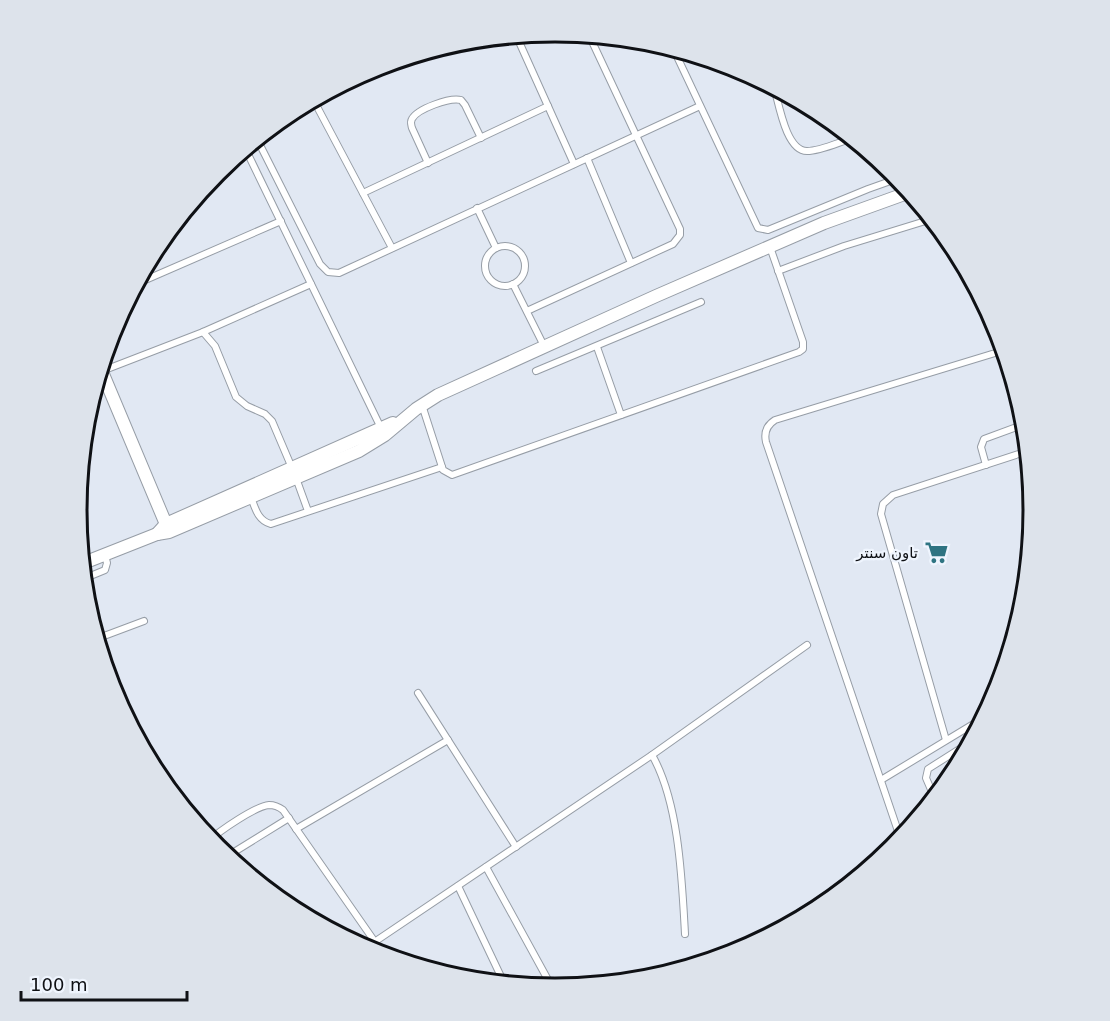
<svg xmlns="http://www.w3.org/2000/svg" width="1110" height="1021" viewBox="0 0 1110 1021" font-family="'DejaVu Sans',Vazirmatn,sans-serif">
<rect width="100%" height="100%" fill="#e1e8f3"/>
<g fill="none" stroke-linecap="round" stroke-linejoin="round">
<defs>
<g id="lane">
<path d="M516 35 574 164"/>
<path d="M673 48 758 228 768 230 868 189 899 178"/>
<path d="M774 87C779 104 786 151 807 151 821 151 839 142 853 138"/>
<path d="M313 99 392 248"/>
<path d="M257 139 320 264 328 272 339 273 700 106"/>
<path d="M245 148 381 428"/>
<path d="M587 158 631 263"/>
<path d="M428 163 412 128C411 124 410 122 412 119 417 109 450 97 461 100L465 105 481 138"/>
<path d="M363 193 548 106"/>
<path d="M477 208 496 248"/>
<circle cx="505" cy="266" r="20"/>
<path d="M778 271 844 246 932 219"/>
<path d="M136 284 281 221"/>
<path d="M513 284 544 346"/>
<path d="M527 311 673 244 680 235V229L589 35"/>
<path d="M203 332 215 346 236 397 247 406 265 414 272 421 292 468"/>
<path d="M597 347 621 415"/>
<path d="M102 371 203 332 311 284"/>
<path d="M536 371 701 302"/>
<path d="M422 405 443 470 452 475 799 352 803 349V342L770 247"/>
<path d="M986 465 981 447 984 439 1025 424"/>
<path d="M296 478 308 511"/>
<path d="M251 497C255 508 258 521 271 524L442 467"/>
<path d="M83 579 105 570 107 563 105 555"/>
<path d="M96 639 144 621"/>
<path d="M418 693 516 847"/>
<path d="M946 740 881 514 883 504 893 495 1028 451"/>
<path d="M652 755C679 802 682 880 685 934"/>
<path d="M881 780 985 717"/>
<path d="M935 799 926 778 928 769 972 741"/>
<path d="M296 829 448 740"/>
<path d="M901 840 766 442C764 433 767 425 775 420L1005 350"/>
<path d="M209 841C219 831 256 806 269 805 274 805 279 807 283 810L375 942"/>
<path d="M226 857 289 818"/>
<path d="M486 867 553 989"/>
<path d="M458 886 505 985"/>
<path d="M364 949 652 755 807 645"/>
<path d="M542 988 550 984"/>
</g>
<g id="street">
<path d="M100 367 168 529"/>
<path d="M157 534 166 524 393 423"/>
<path d="M81 564 157 534 169 532 359 451 385 435 416 409 438 395 656 296 824 223 910 192"/>
</g>
</defs>
<use href="#lane" stroke="#969da6" stroke-width="8"/>
<use href="#street" stroke="#969da6" stroke-width="14"/>
<use href="#lane" stroke="#fff" stroke-width="6"/>
<use href="#street" stroke="#fff" stroke-width="12"/>
</g>
<defs>
<symbol id="supermarket-bare" viewBox="-9 -9 18 18"><path d="M-6-5.5h2.5l.6 2H6L4.5 2H-2.5L-4.4-4H-6ZM-1.5 3.2a1.3 1.3 0 1 0 .1 0ZM3 3.2a1.3 1.3 0 1 0 .1 0Z" fill="#2f7482" stroke="#eff5fe" stroke-width="2.5" paint-order="stroke"/></symbol>
</defs>
<g fill-rule="evenodd">
<use href="#supermarket-bare" x="920" y="536" width="33" height="33"/>
</g>
<g text-anchor="middle" stroke-width="4.5" stroke-linejoin="round" paint-order="stroke">
<g font-size="15" fill="#0f1115" stroke="#eff5fe" text-anchor="end">
<text x="918" y="558">تاون سنتر</text>
</g>
</g>
<path d="M0 0H1110V1021H0ZM87 510a468 468 0 1 1 936 0a468 468 0 1 1-936 0Z" fill="#dde3eb" fill-rule="evenodd"/>
<path fill="none" stroke="#0f1115" stroke-width="3" d="M87 510a468 468 0 1 1 936 0a468 468 0 1 1-936 0Z"/>
<path d="M21 991v9h166v-9" fill="none" stroke="#0f1115" stroke-width="3"/>
<text x="30" y="991" font-size="18" fill="#0f1115" stroke="#eff5fe" stroke-width="4.5" paint-order="stroke">100 m</text>
</svg>
